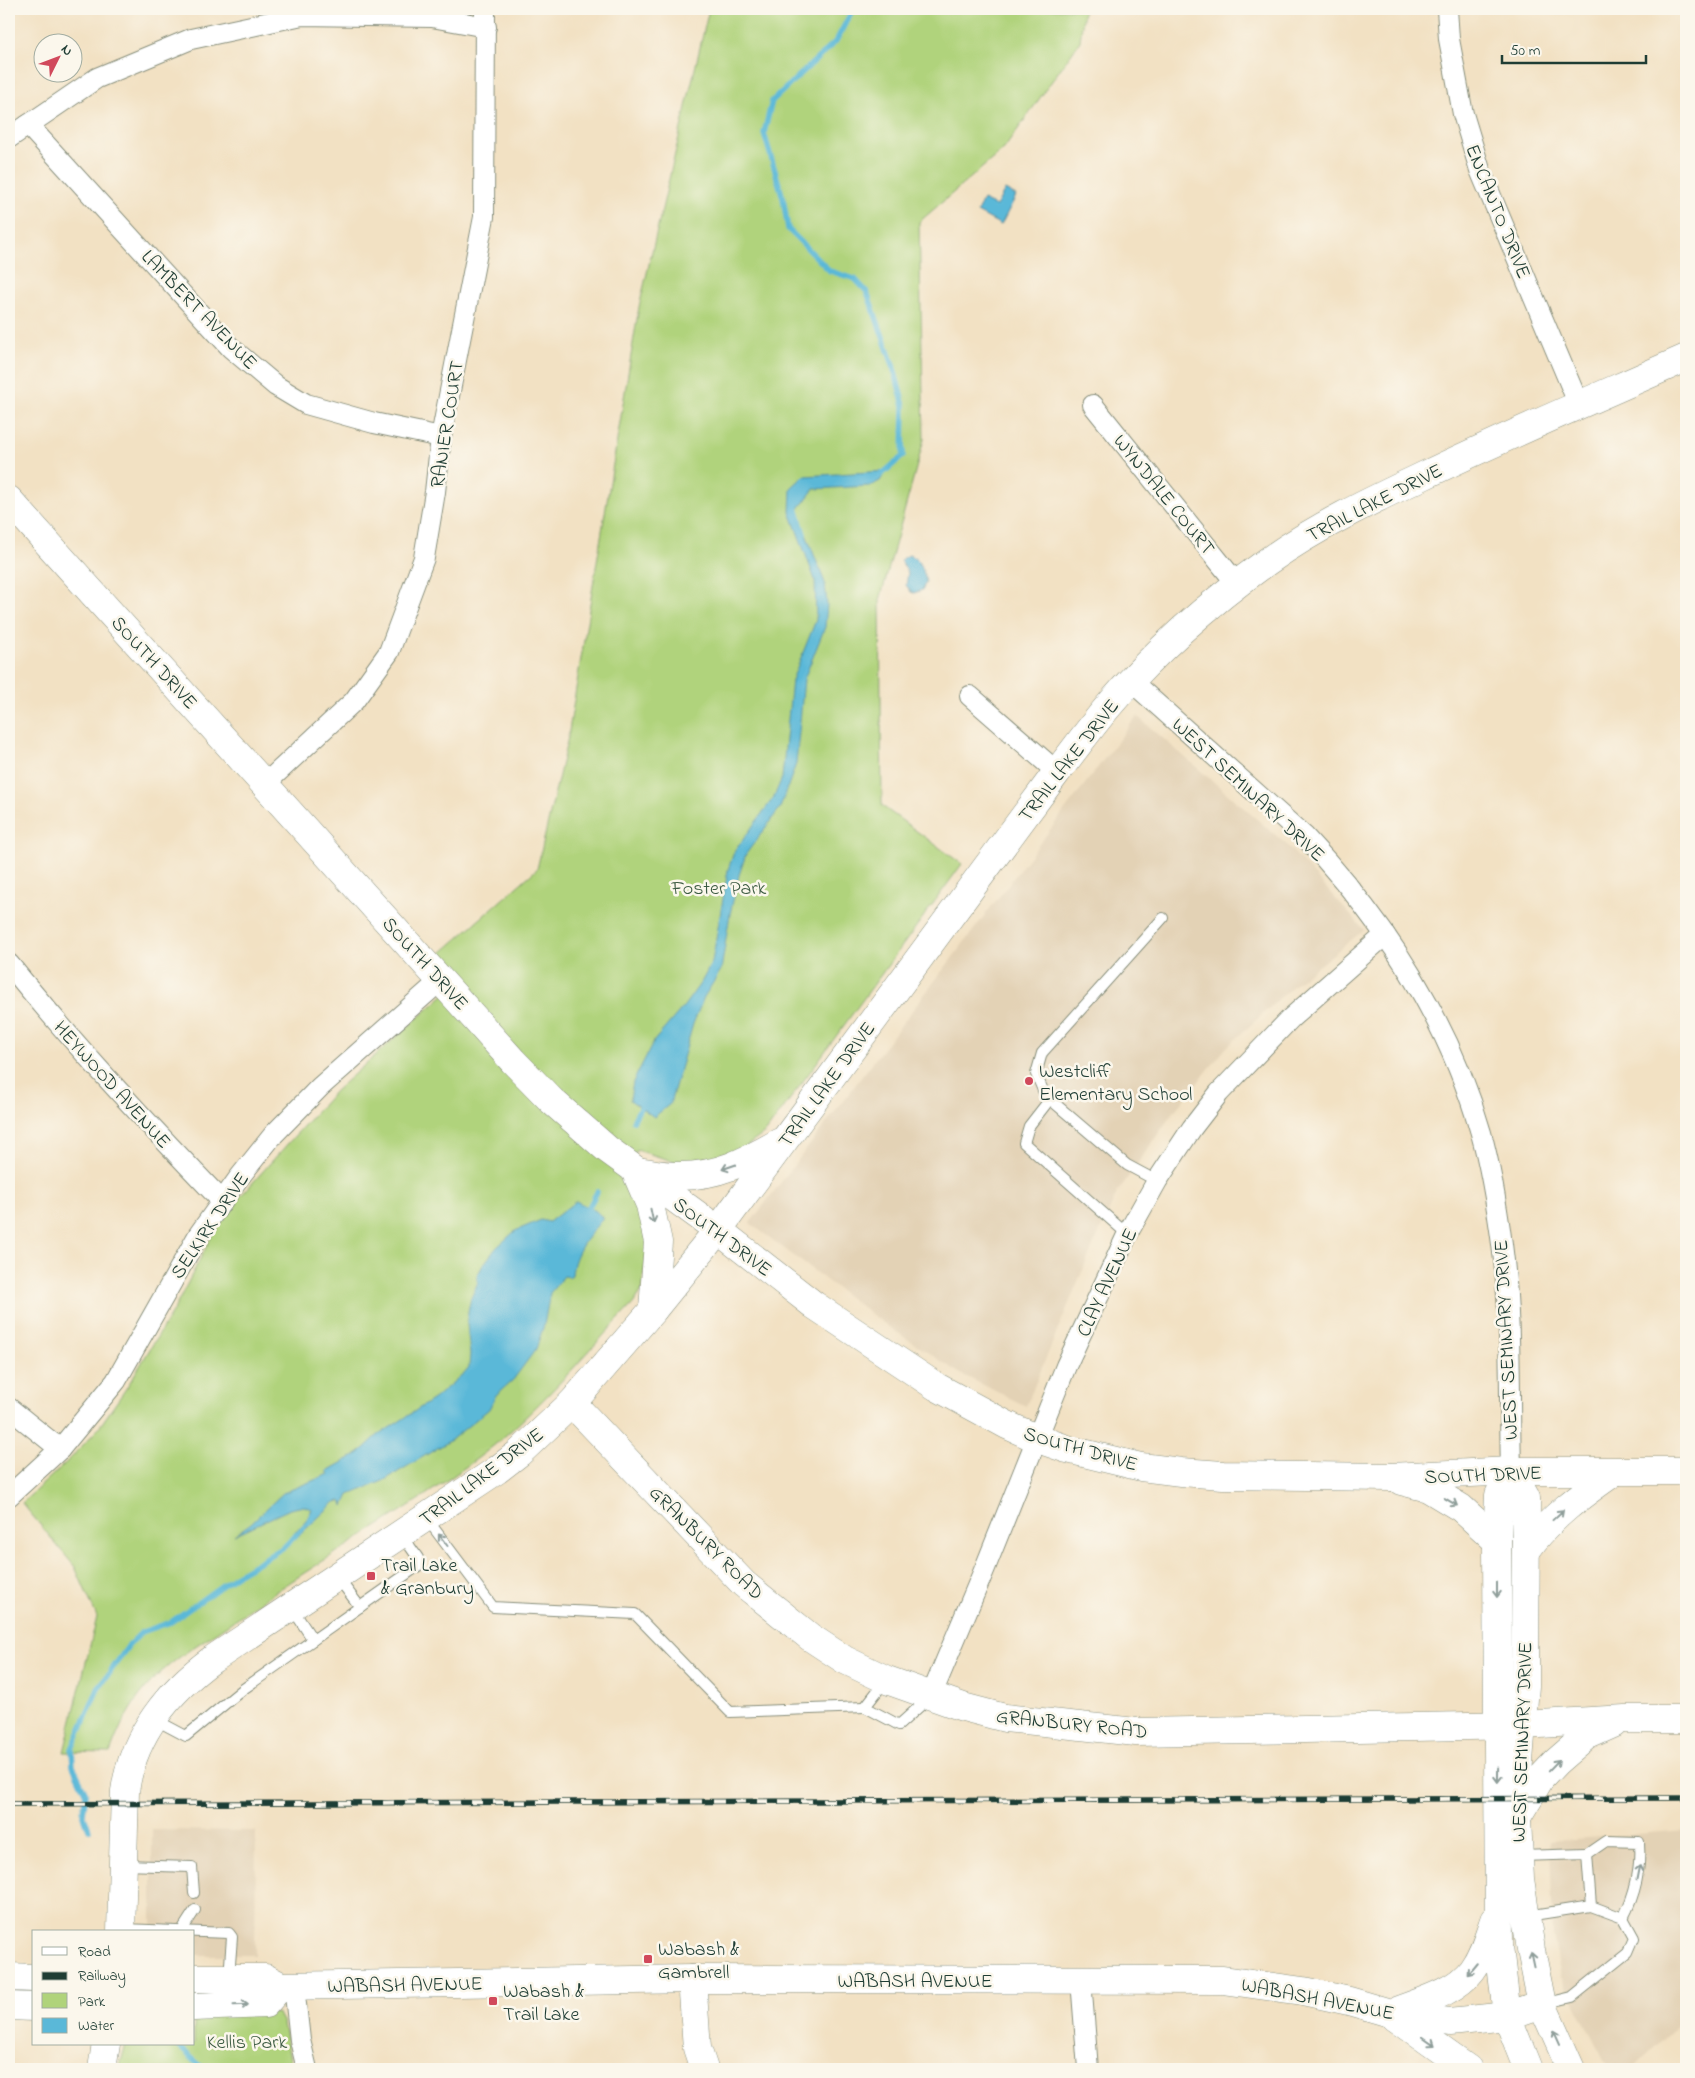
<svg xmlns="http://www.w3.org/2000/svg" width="1695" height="2078" viewBox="0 0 1695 2078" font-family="'Indie Flower',sans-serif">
<rect width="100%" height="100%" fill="#fbf7ec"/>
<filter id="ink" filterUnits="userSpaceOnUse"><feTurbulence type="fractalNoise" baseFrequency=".02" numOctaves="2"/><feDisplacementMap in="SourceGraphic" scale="10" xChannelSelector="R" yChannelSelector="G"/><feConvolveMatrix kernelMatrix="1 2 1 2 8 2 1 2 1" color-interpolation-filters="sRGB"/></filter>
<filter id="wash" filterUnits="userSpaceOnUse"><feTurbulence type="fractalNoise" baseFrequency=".0096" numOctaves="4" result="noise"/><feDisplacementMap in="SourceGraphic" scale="20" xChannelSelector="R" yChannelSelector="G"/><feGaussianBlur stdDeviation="1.12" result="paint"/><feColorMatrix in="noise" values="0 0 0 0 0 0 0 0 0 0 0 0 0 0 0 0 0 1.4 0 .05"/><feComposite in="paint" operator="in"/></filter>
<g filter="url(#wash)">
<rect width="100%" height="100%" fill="#f2e1c3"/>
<g fill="#e3d2b5">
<path d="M1137 716 1287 845 1364 930 1296 983 1226 1048 1172 1114 1117 1193 1089 1255 1026 1406 961 1374 886 1325 750 1223Z"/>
<path d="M152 1830 256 1831 255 1955H194V1932H152Z"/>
<path d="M1686 1830V2017L1632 2069H1609L1561 1977 1553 1935 1550 1841Z"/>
</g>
<g fill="#b0d37b" stroke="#688858">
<path d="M709 9H1084L1080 41 1004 149 919 222 924 439 880 600 882 806 962 864 766 1132 743 1149 716 1161 679 1163 637 1150 619 1177 635 1199 648 1243 641 1292 633 1304C584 1355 535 1415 478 1458 399 1517 311 1565 230 1623 205 1640 176 1657 154 1679 133 1700 120 1725 110 1753L64 1752 97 1617 75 1567 22 1503 72 1457 98 1429 127 1387 176 1306 221 1218 335 1091 464 977 441 953 537 869 568 737 639 307Z"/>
<path d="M269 2011 278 2014 283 2023 292 2069H119L126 2044H194V2014Z"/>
</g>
<g fill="#5ab8d8" stroke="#3c7a86">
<path d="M1005 190 1016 196 1001 225 977 212 983 200 996 206Z"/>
<path d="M886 471 880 481 870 486 814 489 797 511 825 583 827 605 825 627 804 679 796 764 780 808 746 854 739 875 730 914 721 970 704 997 693 1024 670 1104 654 1117 630 1100 633 1082 654 1041 684 1006 702 981 712 962 728 870 734 852 774 797 782 778 792 680 816 620 815 580 790 512 791 488 804 476Z"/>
<path d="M909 555C920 559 924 571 926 582L922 590 914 593 911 592 906 585 908 573 901 561 902 559Z"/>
<path d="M576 1201 596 1211 603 1218C589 1236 574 1251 572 1275L569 1277 564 1276 550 1293 544 1325 536 1349 513 1380 496 1395 489 1409 451 1440 383 1481 349 1495 344 1506 341 1501 335 1502 293 1541 289 1539 306 1521 312 1509 304 1506 290 1509 234 1535 251 1523 283 1493 329 1474 327 1471 359 1453 377 1436 435 1398 465 1372 469 1367 470 1354 467 1324 468 1311 471 1298 478 1282 477 1276 483 1265 496 1248 515 1231 541 1220 549 1222Z"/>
</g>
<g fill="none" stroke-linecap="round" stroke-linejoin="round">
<g stroke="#5ab8d8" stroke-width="5.5">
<path d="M853 9 836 41 772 101 764 133 783 198 788 229 830 271 855 279 867 292 893 365 904 406 903 456 881 475"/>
<path d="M795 505 804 534"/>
<path d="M633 1121 644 1101"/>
<path d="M584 1212 589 1207 597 1192"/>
<path d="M89 1830 83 1813 86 1794 73 1766 72 1749 98 1689 129 1645 142 1632 171 1622 235 1576 284 1547 296 1535"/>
<path d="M176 2044 204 2069"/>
</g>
</g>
</g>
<g filter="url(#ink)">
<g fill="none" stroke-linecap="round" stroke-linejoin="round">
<defs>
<g id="lane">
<path d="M1050 1099 1029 1126 1024 1143 1127 1234"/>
<path d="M1157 1181 1127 1165 1045 1095 1036 1074 1042 1053 1163 918"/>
<path d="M427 1519 493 1607 635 1614 730 1712 865 1707"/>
<path d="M338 1578 360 1607"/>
<path d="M292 1608 313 1640"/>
<path d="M886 1680 865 1707 899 1725 930 1697"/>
<path d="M154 1719 186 1736 242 1690 418 1566V1558L402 1535"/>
<path d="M1587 1854 1606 1841 1639 1842C1641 1869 1636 1893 1623 1918"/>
<path d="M1520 1856 1587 1854 1591 1906"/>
<path d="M123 1865 192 1867 194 1893"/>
<path d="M1527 1916 1591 1906 1623 1918 1634 1938 1628 1952 1572 1997 1543 2004"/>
<path d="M123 1929 229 1933 232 1937 229 1978"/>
<path d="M184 1932V1927L195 1910"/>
</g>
<g id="street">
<path d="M1447 9 1449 39 1463 114 1480 170 1579 405"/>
<path d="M28 125 231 348 276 386 306 404 374 423 441 437"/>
<path d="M9 138 97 78 191 39 302 15 432 17 486 27"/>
<path d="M1093 405 1237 584"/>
<path d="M1131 681 1305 837C1384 921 1449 1021 1481 1133 1491 1169 1497 1207 1502 1244 1512 1319 1509 1396 1511 1471"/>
<path d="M970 696 1057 772"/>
<path d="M265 784 354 701 389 652 424 558 435 492 441 437 484 217 485 9"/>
<path d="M9 964C76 1047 148 1124 222 1201"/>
<path d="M9 1408 60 1449"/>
<path d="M9 1496 60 1449 116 1381 199 1234 238 1179 274 1134 320 1087 441 980"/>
<path d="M931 1696 985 1568 1066 1366 1129 1231 1157 1181 1192 1128 1219 1093 1291 1018 1385 935"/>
<path d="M1081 1980 1088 2069"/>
<path d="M294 1986 300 2040 307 2069"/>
</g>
<g id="secondary">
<path d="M9 500 513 1061 552 1101 607 1149 718 1230 814 1305 937 1387 1007 1425 1038 1439 1067 1449 1141 1467 1181 1472 1223 1475 1390 1477 1511 1471H1686"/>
<path d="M635 1170 650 1205 658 1242 653 1310"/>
<path d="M638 1171C651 1173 664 1176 677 1176 716 1177 747 1161 780 1142"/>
<path d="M572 1403 744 1584 810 1637 845 1660 887 1680 963 1707 1005 1718 1136 1732 1523 1725 1625 1719H1686"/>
<path d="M1511 1471 1526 1498 1525 1686 1516 1799 1520 1879 1531 1950 1542 2004 1571 2069"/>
<path d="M1511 1471 1499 1495 1497 1541 1499 1946 1507 2016 1528 2069"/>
<path d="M1401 1481 1428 1488 1461 1508 1497 1541"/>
<path d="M1526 1551C1549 1518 1581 1495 1614 1472"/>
<path d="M1517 1817 1540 1779 1556 1762 1586 1736 1613 1724"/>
<path d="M121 1932 125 1791C133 1735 169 1691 213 1659L497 1470 519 1453 572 1403 653 1310 718 1230 1057 772C1075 749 1092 725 1112 702 1157 649 1211 602 1268 561 1316 527 1370 501 1423 476 1510 434 1598 397 1686 358"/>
<path d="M9 1977 34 1978"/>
<path d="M194 1978H266L281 1986 692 1979 1223 1980 1303 1991 1349 2001 1390 2013 1450 2022 1507 2016 1542 2004"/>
<path d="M692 1979 697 2048 704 2069"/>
<path d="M9 2006 34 2007"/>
<path d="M194 2007 265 2004 281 1986"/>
<path d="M1391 2013C1418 2002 1455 1993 1472 1970 1483 1955 1488 1937 1494 1920"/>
<path d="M1395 2017 1468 2069"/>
<path d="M102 2069 106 2044"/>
</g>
</defs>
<use href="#lane" stroke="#888f7c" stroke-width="12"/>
<use href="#street" stroke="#888f7c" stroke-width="22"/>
<use href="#secondary" stroke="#888f7c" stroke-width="29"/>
<use href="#lane" stroke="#fff" stroke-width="10"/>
<use href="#street" stroke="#fff" stroke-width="20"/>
<use href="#secondary" stroke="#fff" stroke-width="28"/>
<defs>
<path id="rail" d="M9 1804 1686 1798"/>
</defs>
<use href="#rail" stroke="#1f3d34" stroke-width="5.5"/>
<use href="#rail" stroke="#fbf7ec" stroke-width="4" stroke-dasharray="11" stroke-linecap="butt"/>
</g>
<defs><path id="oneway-shaft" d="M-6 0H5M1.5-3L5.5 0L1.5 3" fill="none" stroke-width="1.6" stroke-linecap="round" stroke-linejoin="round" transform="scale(1.25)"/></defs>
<g stroke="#8f9e9a">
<use href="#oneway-shaft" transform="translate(729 1167) rotate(161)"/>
<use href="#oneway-shaft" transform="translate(652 1216) rotate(78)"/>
<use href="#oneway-shaft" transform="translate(1451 1502) rotate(31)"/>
<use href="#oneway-shaft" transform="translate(1558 1515) rotate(-43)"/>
<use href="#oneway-shaft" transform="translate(443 1540) rotate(-127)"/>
<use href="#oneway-shaft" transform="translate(1497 1590) rotate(90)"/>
<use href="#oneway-shaft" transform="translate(1554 1765) rotate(-46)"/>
<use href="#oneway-shaft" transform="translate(1498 1775) rotate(91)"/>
<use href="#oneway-shaft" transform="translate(1639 1872) rotate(-79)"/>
<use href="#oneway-shaft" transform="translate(1533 1960) rotate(-102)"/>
<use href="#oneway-shaft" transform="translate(1472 1969) rotate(130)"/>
<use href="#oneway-shaft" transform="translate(241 2005) rotate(-2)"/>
<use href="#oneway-shaft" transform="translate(1557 2037) rotate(-114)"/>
<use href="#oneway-shaft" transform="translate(1429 2041) rotate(35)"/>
</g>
</g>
<g fill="#d1495b" stroke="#fbf7ec" stroke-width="2">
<circle cx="1029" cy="1081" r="5"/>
<rect x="366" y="1571" width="10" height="10" rx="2.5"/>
<rect x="643" y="1954" width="10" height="10" rx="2.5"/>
<rect x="488" y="1996" width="10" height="10" rx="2.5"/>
</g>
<g text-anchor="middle" stroke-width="5" stroke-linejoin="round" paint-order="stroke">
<g font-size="20" fill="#1f3d34" stroke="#fbf7ec">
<text transform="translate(1499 211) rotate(68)" y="7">ENCANTO DRIVE</text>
<text transform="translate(200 309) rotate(46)" y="7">LAMBERT AVENUE</text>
<text transform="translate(446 424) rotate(-81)" y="7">RANIER COURT</text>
<text transform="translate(1165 494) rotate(51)" y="7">WYNDALE COURT</text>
<text transform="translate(1374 502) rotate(-27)" y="7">TRAIL LAKE DRIVE</text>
<text transform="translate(155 662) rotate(48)" y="7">SOUTH DRIVE</text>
<text transform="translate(1068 760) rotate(-52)" y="7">TRAIL LAKE DRIVE</text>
<text transform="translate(1249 789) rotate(43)" y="7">WEST SEMINARY DRIVE</text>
<text transform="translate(426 963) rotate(48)" y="7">SOUTH DRIVE</text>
<text transform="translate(113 1084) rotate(48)" y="7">HEYWOOD AVENUE</text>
<text transform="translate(826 1084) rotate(-54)" y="7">TRAIL LAKE DRIVE</text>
<text transform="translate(209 1225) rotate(-56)" y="7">SELKIRK DRIVE</text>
<text transform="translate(723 1236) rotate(37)" y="7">SOUTH DRIVE</text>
<text transform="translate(1106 1282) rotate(-65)" y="7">CLAY AVENUE</text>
<text transform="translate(1505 1340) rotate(-93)" y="7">WEST SEMINARY DRIVE</text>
<text transform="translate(1081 1448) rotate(16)" y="7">SOUTH DRIVE</text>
<text transform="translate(1483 1474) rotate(-2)" y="7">SOUTH DRIVE</text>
<text transform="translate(481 1476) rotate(-37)" y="7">TRAIL LAKE DRIVE</text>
<text transform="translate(707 1542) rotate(45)" y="7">GRANBURY ROAD</text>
<text transform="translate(1072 1723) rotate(6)" y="7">GRANBURY ROAD</text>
<text transform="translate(1521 1742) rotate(-88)" y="7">WEST SEMINARY DRIVE</text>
<text x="915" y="1987">WABASH AVENUE</text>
<text transform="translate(405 1984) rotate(-1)" y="7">WABASH AVENUE</text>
<text transform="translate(1318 1998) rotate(11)" y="7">WABASH AVENUE</text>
</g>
<g font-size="20" fill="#3c5b42" stroke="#fbf7ec">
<text x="719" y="894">Foster Park</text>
<text x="247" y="2048">Kellis Park</text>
</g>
<g font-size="20" fill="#1f3d34" stroke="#fbf7ec" text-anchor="start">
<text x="1039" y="1077">Westcliff<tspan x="1039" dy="23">Elementary School</tspan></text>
<text x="381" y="1571">Trail Lake<tspan x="381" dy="23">&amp; Granbury</tspan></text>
<text x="658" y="1955">Wabash &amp;<tspan x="658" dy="23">Gambrell</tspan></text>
<text x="503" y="1997">Wabash &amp;<tspan x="503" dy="23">Trail Lake</tspan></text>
</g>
</g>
<rect width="1695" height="2078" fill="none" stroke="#fbf7ec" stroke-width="30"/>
<rect x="32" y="1930" width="162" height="115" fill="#fbf7ec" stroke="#a3ada2"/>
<rect x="42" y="1947" width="25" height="8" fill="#ffffff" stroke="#a3ada2"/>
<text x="78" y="1956" font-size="15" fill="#1f3d34">Road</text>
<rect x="42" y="1972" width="25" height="8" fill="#1f3d34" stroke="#a3ada2"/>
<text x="78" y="1980" font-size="15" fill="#1f3d34">Railway</text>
<rect x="42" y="1993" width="25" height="15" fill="#b0d37b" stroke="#a3ada2"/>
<text x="78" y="2006" font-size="15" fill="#1f3d34">Park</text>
<rect x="42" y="2018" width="25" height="15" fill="#5ab8d8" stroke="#a3ada2"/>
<text x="78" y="2030" font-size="15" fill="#1f3d34">Water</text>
<g transform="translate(58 58) rotate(48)"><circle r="24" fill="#fbf7ec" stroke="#a3ada2"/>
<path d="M0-4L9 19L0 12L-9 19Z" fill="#d1495b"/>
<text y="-8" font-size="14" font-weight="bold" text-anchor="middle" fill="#1f3d34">N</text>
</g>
<path d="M1502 55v8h144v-8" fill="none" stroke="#1f3d34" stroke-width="2.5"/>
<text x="1510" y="55" font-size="15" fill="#1f3d34" stroke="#fbf7ec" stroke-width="4" paint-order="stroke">50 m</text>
</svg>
